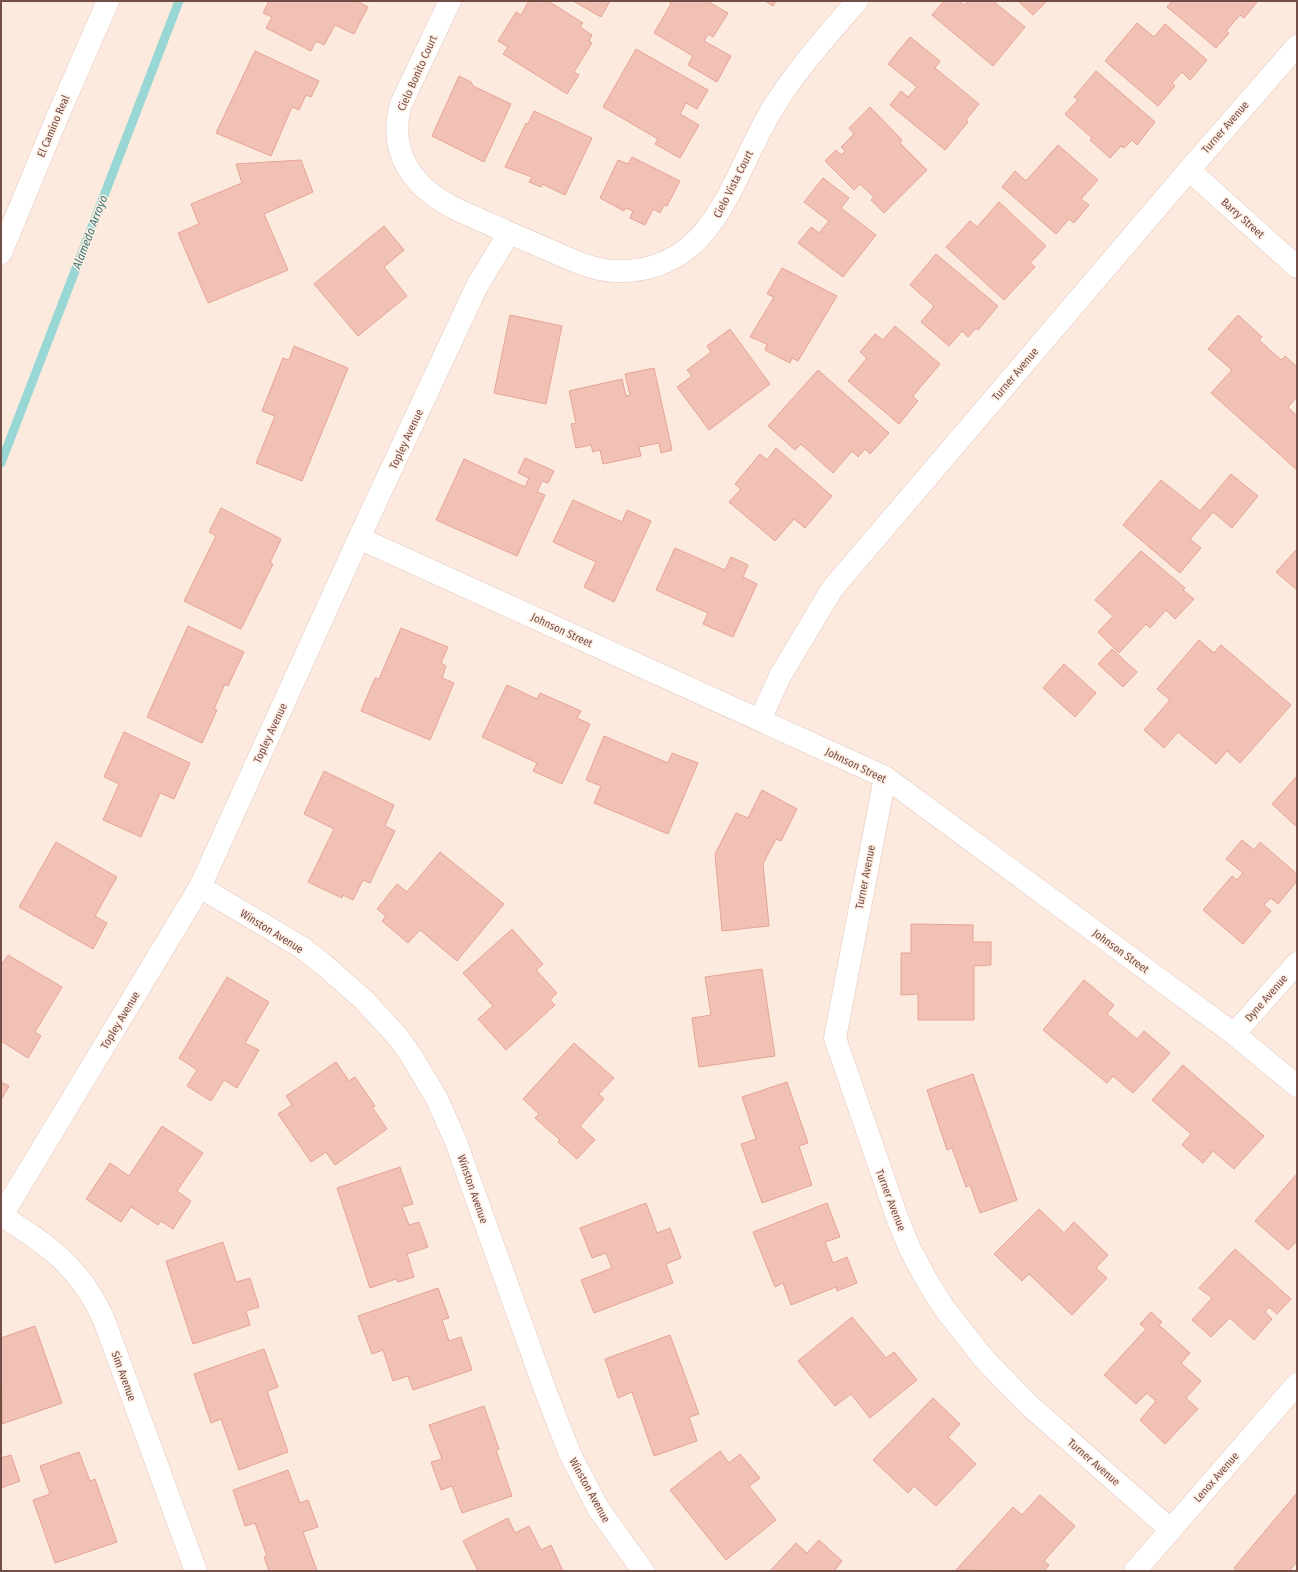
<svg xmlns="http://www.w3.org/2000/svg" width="1298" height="1572" viewBox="0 0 1298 1572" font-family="'Fira Sans Condensed',sans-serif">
<rect width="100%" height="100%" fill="#fceade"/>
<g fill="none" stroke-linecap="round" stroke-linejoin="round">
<path stroke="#99d7d4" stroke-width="9" d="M1 463 179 1"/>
</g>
<g fill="#f2c1b5" stroke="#e5a495">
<path d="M269 1H357L368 7 354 34 335 25 324 45 316 41 311 51 266 28 272 17 263 13Z"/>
<path d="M529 1H548L583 23 580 27 592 35 589 41 592 43 574 72 579 75 567 94 503 54 508 47 498 41 516 12 521 15Z"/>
<path d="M573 1H610L601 17Z"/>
<path d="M668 1H707L728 13 713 37 708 34 704 41 731 56 717 82 688 65 693 56 654 33 671 4Z"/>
<path d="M765 1H776L773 6Z"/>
<path d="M944 1H959L965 5 968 1H993L1025 27 993 66 932 15Z"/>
<path d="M1018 1H1047L1033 15Z"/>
<path d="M1172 1H1258L1244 18 1240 15 1226 31 1229 33 1216 48 1167 7Z"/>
<path d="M1137 23 1154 37 1165 24 1207 60 1190 80 1182 72 1172 83 1175 86 1158 106 1105 61Z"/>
<path d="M910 37 940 61 935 68 979 104 966 120 968 122 945 150 890 105 901 91 908 97 917 87 888 64Z"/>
<path d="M636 49 708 90 697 109 686 103 680 114 699 125 680 158 655 144 658 139 603 107Z"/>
<path d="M255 51 319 81 311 97 306 95 299 110 292 107 271 156 216 133Z"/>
<path d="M1096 71 1155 122 1137 145 1132 140 1124 148 1121 146 1110 158 1090 140 1092 138 1065 114 1078 100 1074 97Z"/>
<path d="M459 76 471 82 473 86 511 104 484 162 432 136Z"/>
<path d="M870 107 902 140 900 143 927 170 884 213 871 200 874 197 860 184 854 190 825 161 836 150 842 155 845 151 841 147 854 134 849 128Z"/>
<path d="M534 111 592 138 565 195 542 184 541 187 529 182 532 177 505 167 526 123 528 124Z"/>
<path d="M1058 145 1098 180 1081 199 1089 205 1074 223 1069 219 1056 234 1002 187 1015 171 1026 181Z"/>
<path d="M632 157 680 181 667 206 664 205 660 213 653 209 645 225 630 218 633 211 626 208 624 211 600 198 618 160 628 164Z"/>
<path d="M301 160 313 192 264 214 288 270 208 303 178 233 199 224 191 204 242 183 236 164Z"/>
<path d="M823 178 849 198 841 208 876 235 843 277 798 243 811 227 819 233 829 221 804 202Z"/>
<path d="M999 202 1046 246 1030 263 1035 267 1004 300 946 247 970 221 977 227Z"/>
<path d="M384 226 404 250 384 267 407 296 358 336 314 284Z"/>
<path d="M936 254 998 306 978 330 976 328 968 337 962 331 949 346 921 322 934 306 910 285Z"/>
<path d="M782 268 837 296 798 361 792 358 790 363 765 350 767 344 750 337 774 297 767 294Z"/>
<path d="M510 315 562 326 546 404 494 393Z"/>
<path d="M1238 315 1262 337 1259 340 1281 360 1285 356 1297 367V397L1288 407 1297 416V470L1211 393 1232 370 1208 349Z"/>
<path d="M895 326 940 364 913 396 918 401 899 424 848 381 867 358 860 352 875 334 883 340Z"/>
<path d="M730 329 770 384 709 430 677 387 692 376 687 370 711 352 707 346Z"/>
<path d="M294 346 348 368 302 481 256 463 275 416 262 411 283 358 289 360Z"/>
<path d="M654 368 672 450 661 453 659 443 639 447 641 456 603 464 600 450 593 452 591 445 576 448 571 424 576 423 569 391 622 379 626 396 630 395 625 374Z"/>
<path d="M818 370 889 433 870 454 865 449 858 457 852 451 833 473 801 444 795 450 768 426Z"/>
<path d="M776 448 832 496 805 528 794 519 775 541 729 502 741 489 735 484 760 454 767 460Z"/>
<path d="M525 458 554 471 548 483 542 481 537 492 545 495 517 556 436 520 464 459 525 487 529 478 518 473Z"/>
<path d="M1231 474 1258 496 1232 528 1213 512 1190 539 1201 548 1180 573 1123 525 1161 480 1200 511Z"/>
<path d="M573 500 622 522 627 510 651 521 614 602 584 587 596 562 553 542Z"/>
<path d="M221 508 281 539 270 563 273 564 241 629 184 601 216 536 209 532Z"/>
<path d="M675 548 725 570 731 557 748 565 743 577 757 584 733 637 703 624 708 613 656 590Z"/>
<path d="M1297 549V590L1276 572Z"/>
<path d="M1141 551 1185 588 1183 590 1194 599 1175 619 1166 610 1150 628 1146 624 1119 653 1098 632 1113 616 1095 600Z"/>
<path d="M188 626 244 652 228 686 225 684 214 709 217 710 202 743 147 717Z"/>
<path d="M401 628 448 647 441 663 446 666 442 678 454 683 430 740 361 711 375 678 379 679Z"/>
<path d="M1199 640 1214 653 1221 645 1291 705 1240 763 1227 751 1216 764 1178 732 1164 748 1144 730 1170 700 1157 689Z"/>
<path d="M1112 649 1137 672 1123 687 1098 664Z"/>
<path d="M1064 664 1096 693 1075 717 1043 688Z"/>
<path d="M507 685 537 699 540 693 581 711 577 718 590 724 562 784 533 771 537 763 482 737Z"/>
<path d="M124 732 190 763 174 799 160 793 141 837 103 820 119 784 104 777Z"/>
<path d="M604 736 668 763 672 753 698 763 668 834 594 803 601 786 586 780Z"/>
<path d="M324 771 394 805 385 826 395 831 370 883 363 880 353 900 343 895 342 898 308 882 334 829 304 814Z"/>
<path d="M1297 776V827L1272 804Z"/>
<path d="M762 790 797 809 781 841 776 839 763 864 769 926 722 931 715 854 736 813 748 818Z"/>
<path d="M1242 840 1254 850 1260 842 1297 874V881L1278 904 1271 898 1264 905 1271 911 1243 944 1203 910 1232 876 1237 880 1243 873 1226 859Z"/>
<path d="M56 842 117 877 95 916 107 923 93 949 19 907Z"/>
<path d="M440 852 504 904 457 961 420 930 408 943 382 921 386 916 377 909 397 884 407 892Z"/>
<path d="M911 924 973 925V942H991V965L974 966V1020H918V994L901 995V953H911Z"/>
<path d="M512 929 543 964 536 970 557 993 550 1000 555 1005 506 1050 478 1019 493 1006 463 973Z"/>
<path d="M8 955 62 987 35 1032 41 1036 28 1058 1 1041V965Z"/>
<path d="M762 969 775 1056 699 1067 692 1018 711 1015 705 977Z"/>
<path d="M227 977 269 1002 245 1043 259 1050 237 1088 224 1080 211 1101 187 1086 197 1070 179 1058Z"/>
<path d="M1084 980 1114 1005 1107 1014 1137 1039 1144 1031 1170 1053 1133 1093 1113 1076 1107 1083 1043 1030Z"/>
<path d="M574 1043 614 1078 599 1094 604 1099 580 1126 595 1140 577 1159 558 1142 560 1140 535 1118 539 1114 523 1099Z"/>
<path d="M336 1062 349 1081 355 1077 375 1106 372 1107 387 1129 335 1165 326 1152 311 1162 278 1114 292 1105 286 1096Z"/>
<path d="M1183 1065 1264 1136 1234 1169 1213 1151 1203 1163 1182 1145 1191 1134 1152 1100Z"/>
<path d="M973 1074 1017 1200 980 1213 970 1185 966 1187 952 1148 947 1150 927 1090Z"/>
<path d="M1 1082 9 1086 1 1100Z"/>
<path d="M787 1082 808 1143 799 1146 812 1185 762 1203 741 1144 756 1139 742 1097Z"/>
<path d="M162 1126 203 1153 177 1191 191 1201 173 1229 161 1221 158 1225 131 1207 121 1222 86 1199 110 1163 129 1176Z"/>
<path d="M400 1167 413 1204 402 1207 409 1225 419 1222 428 1247 407 1254 414 1277 398 1282 396 1279 370 1288 337 1188Z"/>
<path d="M1297 1174V1241L1288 1250 1255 1221Z"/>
<path d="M646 1203 657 1233 670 1228 681 1258 666 1264 673 1283 594 1313 581 1280 612 1268 606 1253 592 1258 580 1228Z"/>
<path d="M827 1203 840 1237 825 1242 833 1263 847 1257 857 1283 837 1291 836 1287 791 1305 783 1283 775 1287 753 1232Z"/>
<path d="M1039 1209 1064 1233 1074 1222 1108 1255 1096 1268 1107 1278 1072 1315 1029 1274 1022 1281 994 1254Z"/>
<path d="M223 1242 236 1282 250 1278 259 1307 246 1311 250 1325 193 1344 166 1261Z"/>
<path d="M1235 1249 1291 1299 1277 1314 1269 1307 1265 1312 1272 1319 1254 1340 1230 1318 1211 1337 1192 1320 1212 1298 1199 1288Z"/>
<path d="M438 1288 449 1318 442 1320 449 1341 461 1337 472 1370 413 1390 408 1376 393 1381 383 1350 372 1354 358 1316Z"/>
<path d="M1151 1312 1162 1322 1159 1325 1190 1353 1181 1363 1201 1381 1186 1398 1198 1409 1165 1444 1140 1420 1156 1401 1147 1393 1136 1404 1104 1375 1146 1329 1140 1324Z"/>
<path d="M852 1317 886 1358 894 1352 917 1380 870 1418 851 1394 835 1406 798 1361Z"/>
<path d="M35 1326 62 1403 2 1424 1 1338Z"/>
<path d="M670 1335 699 1414 689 1417 697 1441 654 1456 632 1392 618 1398 605 1359Z"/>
<path d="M264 1349 278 1387 267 1391 288 1452 239 1470 221 1419 211 1423 194 1374Z"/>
<path d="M933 1398 960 1424 948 1437 976 1464 936 1506 914 1486 908 1493 873 1460Z"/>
<path d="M484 1406 499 1449 496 1450 512 1496 462 1513 452 1486 441 1490 431 1462 442 1459 429 1425Z"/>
<path d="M720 1451 729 1463 740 1454 760 1478 749 1486 776 1520 726 1560 670 1490Z"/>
<path d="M79 1452 90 1481 95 1479 117 1542 55 1563 33 1500 50 1494 40 1466Z"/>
<path d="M11 1455 20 1481 1 1488V1458Z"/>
<path d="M288 1470 300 1503 308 1500 318 1527 303 1532 317 1571H269L264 1557 267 1556 255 1523 245 1526 233 1490Z"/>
<path d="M1297 1493V1562L1289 1571H1237L1234 1568Z"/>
<path d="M1040 1495 1075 1526 1044 1561 1049 1565 1044 1571 956 1570 1013 1507 1022 1515Z"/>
<path d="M508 1518 515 1533 529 1526 541 1550 551 1545 563 1571H478L463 1541Z"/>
<path d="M819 1540 842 1561 834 1571H770L796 1543 807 1553Z"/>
</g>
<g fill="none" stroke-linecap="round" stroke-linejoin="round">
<defs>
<g id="street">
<path d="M450 1 401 104C387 154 414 189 458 210 489 224 519 237 549 250 570 259 592 270 614 271 714 275 731 178 771 111 795 71 827 36 857 1"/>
<path d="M1189 170 1297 267"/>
<path d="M359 538 885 777 1234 1034 1297 1086"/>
<path d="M760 720 780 676 832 589 1189 170 1297 46"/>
<path d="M885 777 835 1038 898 1220 910 1249 926 1279 944 1308 985 1360 1030 1406 1171 1530"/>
<path d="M200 887 301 947 323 964 364 1000 398 1037 412 1057 437 1099 456 1142 547 1395 570 1454 598 1508 643 1571"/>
<path d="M1234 1034 1297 963"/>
<path d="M2 1216C49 1245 81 1268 104 1320L196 1571"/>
<path d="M1 1217 200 887 359 538 477 286 509 233"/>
</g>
<g id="secondary">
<path d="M1 253 56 120 108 1"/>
<path d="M1135 1571 1297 1384"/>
</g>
</defs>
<use href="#street" stroke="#e2c7bd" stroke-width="23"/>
<use href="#secondary" stroke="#e7c6ba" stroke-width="23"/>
<use href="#street" stroke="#fff" stroke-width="22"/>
<use href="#secondary" stroke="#fff" stroke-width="22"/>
</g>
<g text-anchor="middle" stroke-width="3" stroke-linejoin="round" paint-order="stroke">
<g font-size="11" fill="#724d46" stroke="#ffefe4">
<text transform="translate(417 73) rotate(-66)" y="4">Cielo Bonito Court</text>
<text transform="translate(53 126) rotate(-67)" y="4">El Camino Real</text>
<text transform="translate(1225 127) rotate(-49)" y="4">Turner Avenue</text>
<text transform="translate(733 184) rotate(-63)" y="4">Cielo Vista Court</text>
<text transform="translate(1243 218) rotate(42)" y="4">Barry Street</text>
<text transform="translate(1015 374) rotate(-50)" y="4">Turner Avenue</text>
<text transform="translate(406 439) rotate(-65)" y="4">Topley Avenue</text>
<text transform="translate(562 630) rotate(25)" y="4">Johnson Street</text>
<text transform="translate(270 733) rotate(-65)" y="4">Topley Avenue</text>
<text transform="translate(856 765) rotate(26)" y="4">Johnson Street</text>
<text transform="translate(865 877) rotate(-79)" y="4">Turner Avenue</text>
<text transform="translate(272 931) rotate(32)" y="4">Winston Avenue</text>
<text transform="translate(1121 951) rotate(36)" y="4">Johnson Street</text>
<text transform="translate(1266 998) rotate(-49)" y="4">Dyne Avenue</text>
<text transform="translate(120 1020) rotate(-59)" y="4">Topley Avenue</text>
<text transform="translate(473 1189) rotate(71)" y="4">Winston Avenue</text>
<text transform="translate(891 1200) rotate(69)" y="4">Turner Avenue</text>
<text transform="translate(124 1376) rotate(70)" y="4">Sim Avenue</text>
<text transform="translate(1094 1462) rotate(41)" y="4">Turner Avenue</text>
<text transform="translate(1216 1477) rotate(-49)" y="4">Lenox Avenue</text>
<text transform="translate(590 1490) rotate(61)" y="4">Winston Avenue</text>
</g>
<g font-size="12" font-style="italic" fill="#3a7876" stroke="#ffefe4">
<text transform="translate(90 232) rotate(-69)" y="4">Alameda Arroyo</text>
</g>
</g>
<rect width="1298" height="1572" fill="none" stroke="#724d46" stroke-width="4"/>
</svg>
